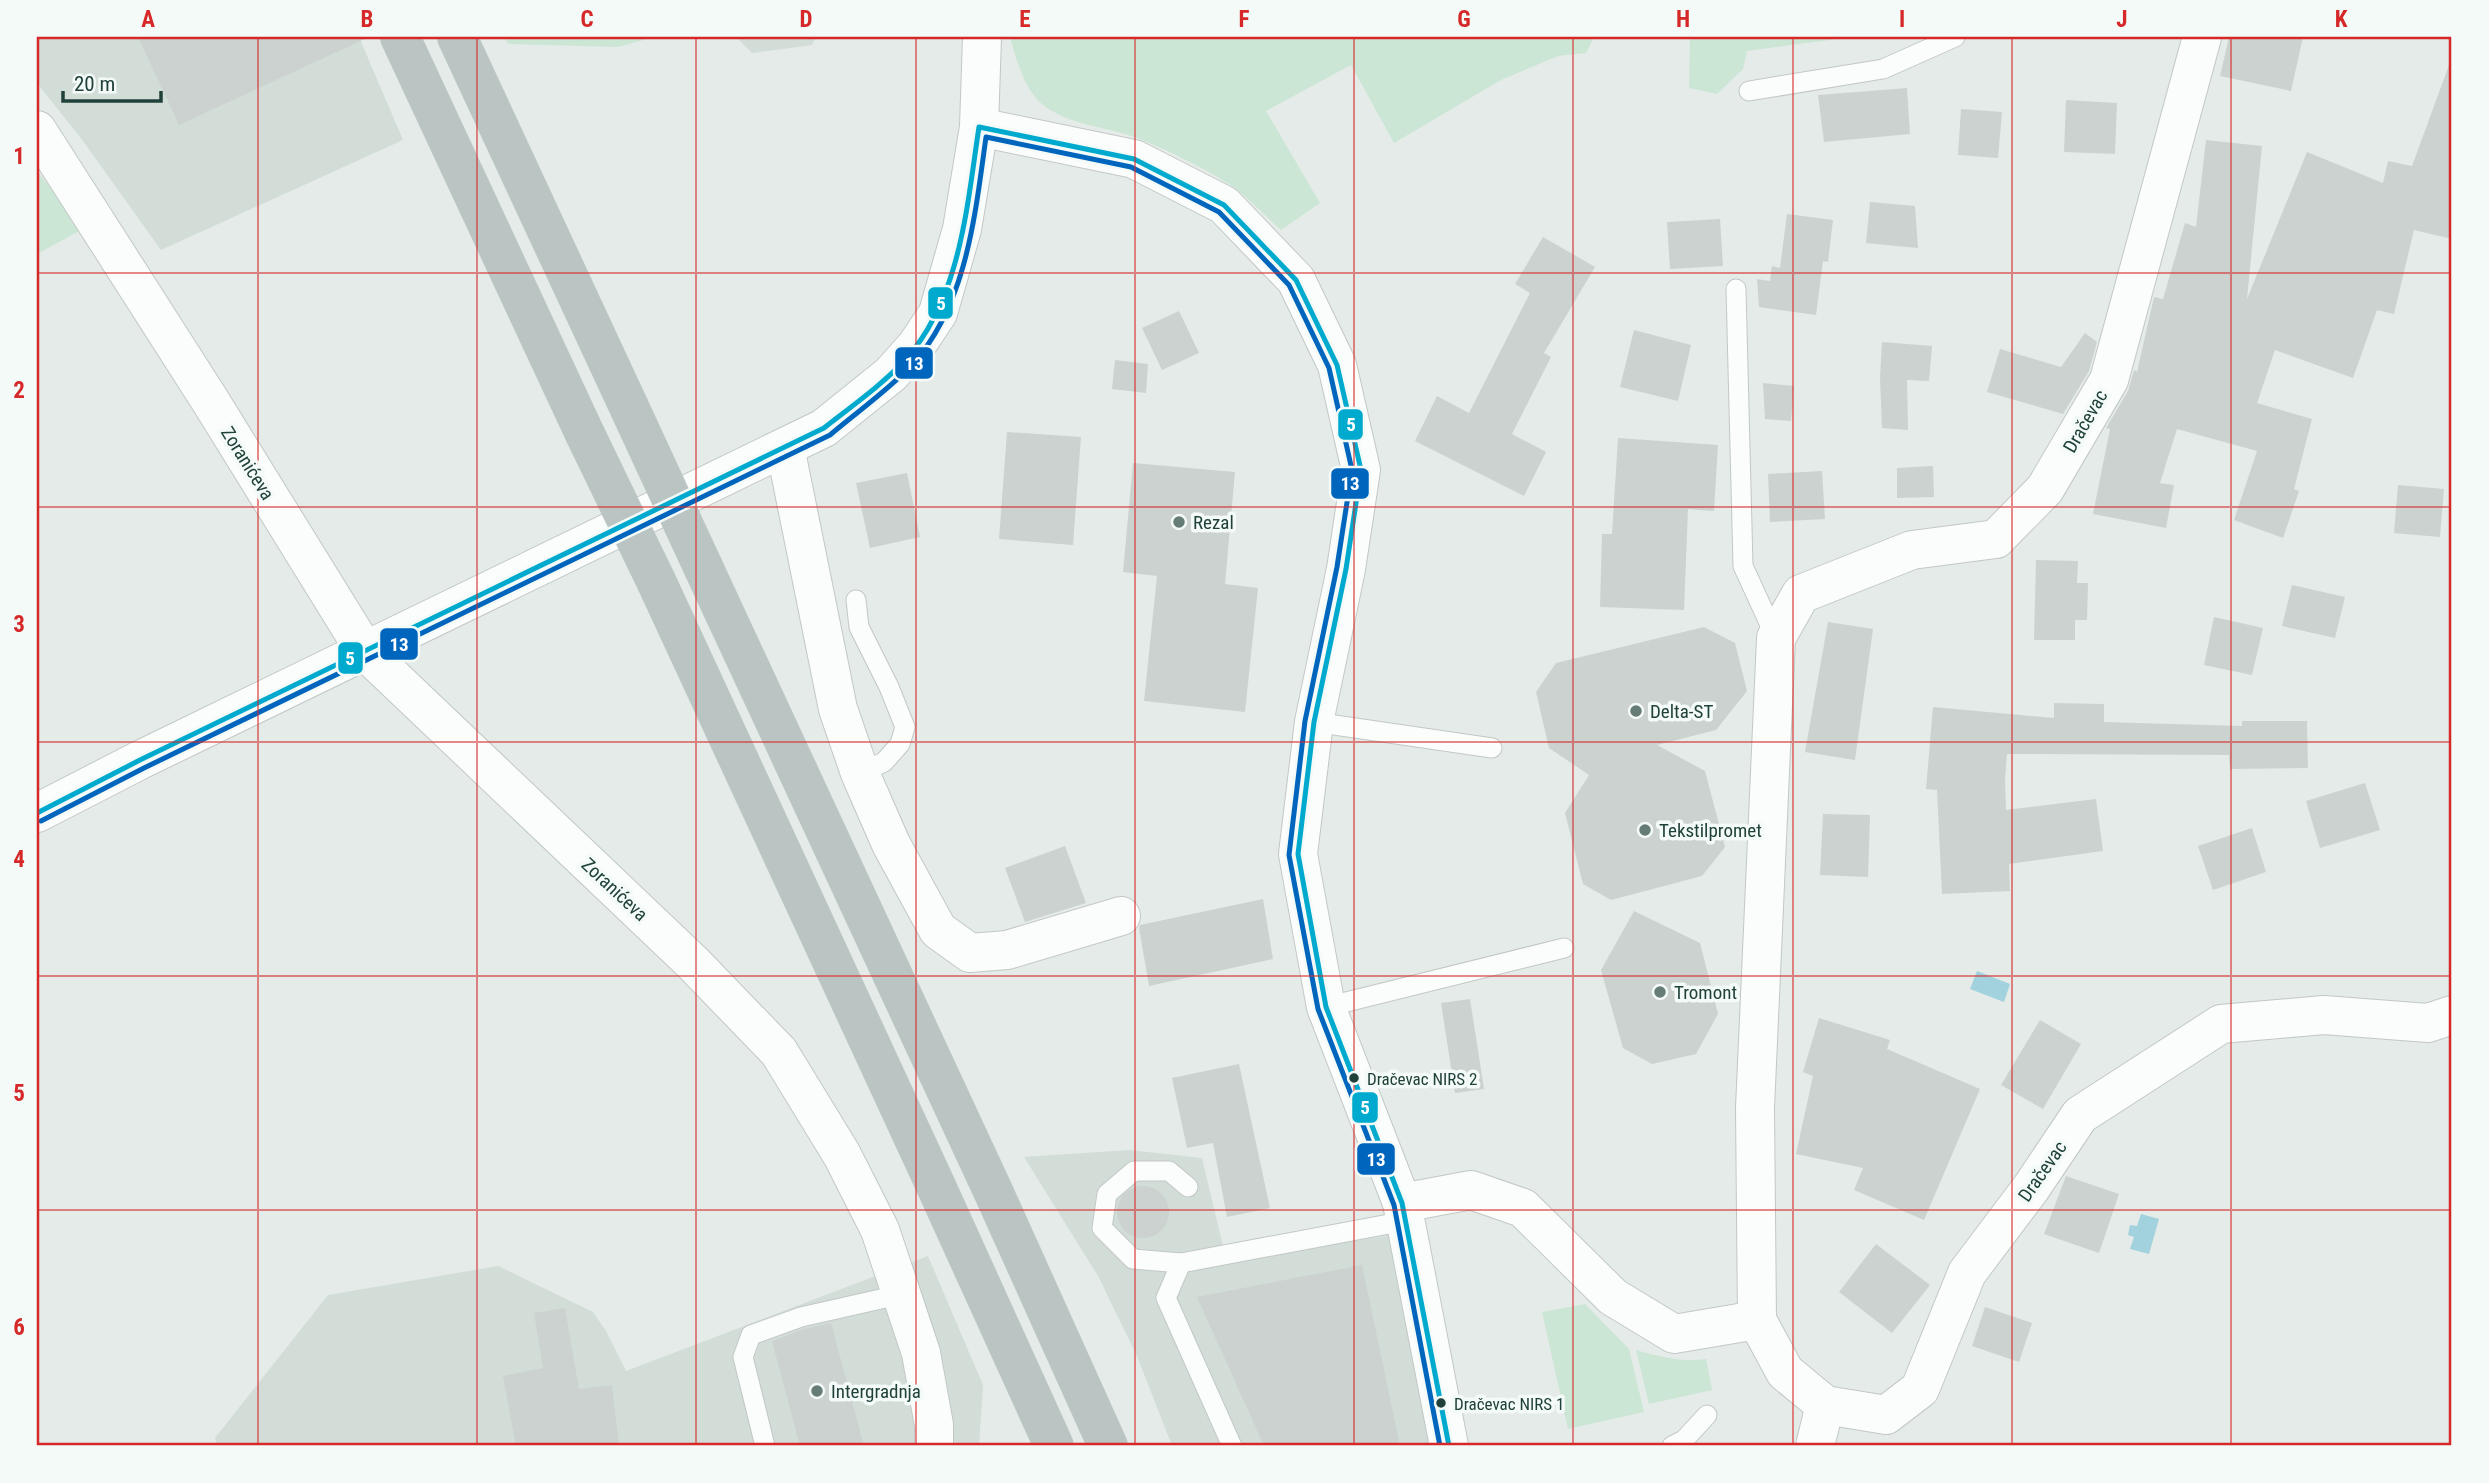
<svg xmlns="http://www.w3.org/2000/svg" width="2489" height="1483" viewBox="0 0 2489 1483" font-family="'Roboto Condensed',sans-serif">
<rect width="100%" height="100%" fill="#e5ebe8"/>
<g fill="#d2ddd8">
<path d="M37 37H359L403 140 161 250 83 141 37 83Z"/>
<path d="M736 37H816L812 45 752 53Z"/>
<path d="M1129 1150 1202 1158 1227 1263 1389 1235 1429 1446H1172L1137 1356 1098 1276 1024 1157Z"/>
<path d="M928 1256 983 1385 979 1446H217L215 1438 328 1295 498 1266 593 1312 606 1331 626 1371Z"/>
</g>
<g fill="#cce6d5">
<path d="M504 37H654L618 47 508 44Z"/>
<path d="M1010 37H1594L1586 53 1558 56 1501 80 1394 143 1351 65 1266 111 1320 203 1281 230C1266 217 1253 202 1237 190 1214 172 1165 149 1137 138 1106 126 1069 126 1042 104 1024 89 1016 58 1010 37Z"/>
<path d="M1690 37H1852L1747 51 1743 69 1717 94 1689 88Z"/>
<path d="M37 171 83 229 37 254Z"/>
<path d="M1585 1304 1629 1349 1644 1412 1568 1429 1542 1312Z"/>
<path d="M1636 1350C1660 1357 1681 1362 1706 1359L1712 1390 1649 1404Z"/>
</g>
<g fill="#a1d2de">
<path d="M1977 971 2010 984 2004 1002 1970 989Z"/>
<path d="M2141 1214 2159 1219 2149 1254 2130 1249 2134 1237 2128 1235 2130 1225 2137 1226Z"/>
</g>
<g fill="#ccd2d0">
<path d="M138 37H369L179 125Z"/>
<path d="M2229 37H2303L2291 91 2220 76Z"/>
<path d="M2449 65H2452V239L2414 230 2394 314 2377 310 2353 378 2275 350 2257 403 2312 419 2294 489 2299 491 2283 538 2234 520 2257 451 2177 429 2160 483 2174 485 2166 528 2093 514 2110 429 2106 428 2128 391 2134 370 2137 372 2154 297 2163 299 2185 223 2196 227 2206 140 2262 146 2247 299 2307 152 2383 183 2388 161 2412 166Z"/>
<path d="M1907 88 1910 134 1824 142 1818 95Z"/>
<path d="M2066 100 2117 103 2115 154 2064 152Z"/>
<path d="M1961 109 2002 112 1998 158 1958 155Z"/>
<path d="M1870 202 1915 206 1918 248 1866 243Z"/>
<path d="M1787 214 1833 220 1828 262 1823 261 1816 315 1759 307 1757 279 1770 281 1772 266 1780 268Z"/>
<path d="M1720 219 1723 266 1670 269 1667 222Z"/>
<path d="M1543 237 1595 267 1544 353 1551 357 1512 434 1546 452 1524 496 1415 441 1437 396 1469 413 1530 293 1515 284Z"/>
<path d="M1179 311 1199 353 1162 370 1142 328Z"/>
<path d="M1634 330 1691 345 1678 401 1620 387Z"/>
<path d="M2085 333 2097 342 2089 371 2063 414 1987 392 2000 349 2061 367Z"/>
<path d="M1882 342 1932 346 1929 381 1907 380 1908 430 1882 428 1880 378Z"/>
<path d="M1115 360 1148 364 1146 393 1112 389Z"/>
<path d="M1763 383 1794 386 1791 421 1765 419Z"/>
<path d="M1007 432 1081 437 1073 545 999 539Z"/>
<path d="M1618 438 1718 445 1714 511 1688 509 1684 610 1600 607 1602 534H1612Z"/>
<path d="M1133 463 1235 472 1225 584 1258 588 1245 712 1144 701 1157 576 1123 572Z"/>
<path d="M1933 466 1934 497 1897 498V468Z"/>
<path d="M1822 471 1825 519 1770 522 1768 474Z"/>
<path d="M907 473 920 537 870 548 856 483Z"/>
<path d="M2398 485 2444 489 2440 537 2394 533Z"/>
<path d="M2036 560 2078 561 2077 583H2088L2087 620H2075V640H2034Z"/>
<path d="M2292 585 2345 597 2335 638 2282 626Z"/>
<path d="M2214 617 2263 628 2252 675 2204 665Z"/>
<path d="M1828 622 1873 629 1855 760 1805 752Z"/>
<path d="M1704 627 1735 643 1747 691 1716 730 1657 745 1705 771 1725 847 1702 876 1611 900 1583 884 1565 813 1589 775 1549 748 1536 692 1556 663Z"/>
<path d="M2054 703 2104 704V722L2242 726V721H2307L2308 768 2230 769 2229 755 2007 754 2005 780 2006 810 2096 799 2103 851 2009 864 2010 891 1942 894 1937 790 1926 789 1933 707 2054 718Z"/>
<path d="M2365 783 2380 830 2320 848 2306 801Z"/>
<path d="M1823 814 1870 815 1868 877 1820 875Z"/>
<path d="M2252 828 2266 872 2213 890 2198 846Z"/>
<path d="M1065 846 1086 903 1025 922 1005 868Z"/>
<path d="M1263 899 1273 959 1149 986 1139 928 1140 925Z"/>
<path d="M1634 911 1700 943 1718 1014 1696 1054 1652 1064 1623 1048 1601 970Z"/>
<path d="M1470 999 1484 1089 1455 1093 1441 1003Z"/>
<path d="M1819 1018 1890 1040 1887 1049 1980 1089 1924 1220 1854 1190 1863 1168 1796 1154 1813 1076 1803 1072Z"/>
<path d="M2040 1020 2081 1044 2043 1109 2001 1085Z"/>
<path d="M1239 1064 1270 1208 1227 1217 1213 1143 1187 1148 1172 1078Z"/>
<path d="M2066 1176 2119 1194 2099 1253 2044 1234Z"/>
<circle cx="1143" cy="1212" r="26"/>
<path d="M1876 1244 1930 1285 1892 1333 1839 1292Z"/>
<path d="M1362 1265 1400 1446H1264L1197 1297Z"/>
<path d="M1985 1307 2032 1323 2019 1362 1972 1346Z"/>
<path d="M565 1308 579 1389 612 1385 619 1446H516L503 1376 543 1368 534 1313Z"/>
<path d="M831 1323 864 1446H800L772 1341 804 1329Z"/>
</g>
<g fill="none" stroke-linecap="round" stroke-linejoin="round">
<defs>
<g id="lane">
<path d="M1749 91 1883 69 1955 37"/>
<path d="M1736 289 1743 566 1776 638"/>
<path d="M856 600 859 627 889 687 905 727 900 744 884 762 860 773"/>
<path d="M1314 722 1492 748"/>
<path d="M1326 1007 1564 948"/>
<path d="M1181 1263 1133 1259 1102 1228 1107 1194 1134 1171H1169L1188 1187"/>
<path d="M765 1446 743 1357 751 1335 801 1317 903 1294"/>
<path d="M1232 1446 1166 1298 1181 1263 1405 1221"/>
<path d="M1672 1446 1684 1440 1707 1415"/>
</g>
<g id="street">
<path d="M979 127 1134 159 1224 205 1296 280 1337 365 1361 470 1346 569 1314 722 1298 854 1326 1007 1402 1203 1449 1446"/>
<path d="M37 130 211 402 365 651 693 963 779 1052 842 1155 880 1230 921 1353 934 1425V1446"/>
<path d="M785 447 838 709 860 773 891 844 938 930 970 953 1007 950 1121 916"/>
<path d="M37 813 140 760 824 428 891 374 916 346 938 313 962 229 979 127 982 37"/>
<path d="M1402 1203 1471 1190 1523 1208 1613 1297 1674 1334 1757 1320 1755 1108 1776 638 1801 594 1912 550 1996 539 2045 489 2109 380 2202 37"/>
<path d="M1757 1320 1785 1372 1825 1405 1886 1415 1920 1389 1967 1273 2031 1188 2080 1115 2221 1024 2324 1015 2428 1023 2452 1015"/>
<path d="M1815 1446 1825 1405"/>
</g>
<g id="highway">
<path d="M400 37 584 432"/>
<path d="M457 37 629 407"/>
<path d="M704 569 993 1191 1108 1446"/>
<path d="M657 583 935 1184 1054 1446"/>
</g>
</defs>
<use href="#lane" stroke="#c2c8c6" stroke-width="21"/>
<use href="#street" stroke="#c2c8c6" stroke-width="40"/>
<use href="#highway" stroke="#bcc7c4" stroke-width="40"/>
<use href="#lane" stroke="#fbfcfc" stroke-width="19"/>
<use href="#street" stroke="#fbfcfc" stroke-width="38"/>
<use href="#highway" stroke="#bac4c2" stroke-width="38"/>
<defs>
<g id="highway-bridge">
<path d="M629 407 704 569"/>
<path d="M584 432 657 583"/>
</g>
</defs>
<use href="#highway-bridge" stroke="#bcc7c4" stroke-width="40" stroke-linecap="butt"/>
<use href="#highway-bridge" stroke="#bac4c2" stroke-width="38"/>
<defs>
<path id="bus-1" d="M37 813 140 760 824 428C852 406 882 385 906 359 961 297 967 205 979 127L1134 159 1224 205 1296 280 1337 365 1361 470 1346 569 1314 722 1298 854 1326 1007 1402 1203 1449 1446"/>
<path id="bus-2" d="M41 821 144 768 830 435C857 412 887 391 912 365 967 304 975 215 986 137L1131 167 1219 212 1289 285 1329 368 1352 470 1337 567 1305 721 1289 855 1318 1009 1394 1205 1440 1446"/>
</defs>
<use href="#bus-1" stroke="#f3faf7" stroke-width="10"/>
<use href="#bus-2" stroke="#f3faf7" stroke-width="10"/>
<use href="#bus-1" stroke="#00a9ce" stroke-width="5"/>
<use href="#bus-2" stroke="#0065bd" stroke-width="5"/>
</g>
<path fill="none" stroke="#d62828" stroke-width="2" stroke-opacity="0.55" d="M258 37V1446M477 37V1446M696 37V1446M916 37V1446M1135 37V1446M1354 37V1446M1573 37V1446M1793 37V1446M2012 37V1446M2231 37V1446M37 273H2452M37 507H2452M37 742H2452M37 976H2452M37 1210H2452"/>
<g fill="#657c77" stroke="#f3faf7" stroke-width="2.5">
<circle cx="1179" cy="522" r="7"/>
<circle cx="1636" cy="711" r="7"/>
<circle cx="1645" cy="830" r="7"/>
<circle cx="1660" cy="992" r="7"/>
<circle cx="817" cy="1391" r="7"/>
</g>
<g fill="#20413a" stroke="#f3faf7" stroke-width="2.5">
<circle cx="1354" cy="1078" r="6"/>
<circle cx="1441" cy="1403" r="6"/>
</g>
<g text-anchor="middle" stroke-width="7" stroke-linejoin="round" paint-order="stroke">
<g font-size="17" fill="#20413a" stroke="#f3faf7" text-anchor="start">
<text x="1367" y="1085">Dračevac NIRS 2</text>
<text x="1454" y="1410">Dračevac NIRS 1</text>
</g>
<g font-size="19" fill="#20413a" stroke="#f3faf7">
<text transform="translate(2085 421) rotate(-60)" y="7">Dračevac</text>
<text transform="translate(248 463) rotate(58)" y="7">Zoranićeva</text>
<text transform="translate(615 889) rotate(43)" y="7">Zoranićeva</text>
<text transform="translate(2042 1171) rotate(-55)" y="7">Dračevac</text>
</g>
<g font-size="19" fill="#20413a" stroke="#f3faf7" text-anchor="start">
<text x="1193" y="529">Rezal</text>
<text x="1650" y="718">Delta-ST</text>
<text x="1659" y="837">Tekstilpromet</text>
<text x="1674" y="999">Tromont</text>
<text x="831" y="1398">Intergradnja</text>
</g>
</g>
<g stroke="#f3faf7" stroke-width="2.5">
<rect x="927" y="286" width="27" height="34" rx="7" fill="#00a9ce"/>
<rect x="894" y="346" width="40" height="34" rx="7" fill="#0065bd"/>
<rect x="1337" y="408" width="27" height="33" rx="7" fill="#00a9ce"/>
<rect x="1330" y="467" width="40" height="33" rx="7" fill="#0065bd"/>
<rect x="379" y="627" width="40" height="34" rx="7" fill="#0065bd"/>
<rect x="337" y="641" width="27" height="34" rx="7" fill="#00a9ce"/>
<rect x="1351" y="1091" width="28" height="33" rx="7" fill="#00a9ce"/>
<rect x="1356" y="1142" width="40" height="34" rx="7" fill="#0065bd"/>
</g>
<g font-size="19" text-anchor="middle" font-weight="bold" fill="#fff">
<text x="941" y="310">5</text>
<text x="914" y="370">13</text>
<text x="1351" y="431">5</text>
<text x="1350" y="490">13</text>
<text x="399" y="651">13</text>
<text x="350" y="665">5</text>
<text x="1365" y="1114">5</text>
<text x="1376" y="1166">13</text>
</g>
<rect width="2489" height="1483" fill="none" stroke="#f3faf7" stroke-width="77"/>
<path d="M63 91v10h98v-10" fill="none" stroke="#20413a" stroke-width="3.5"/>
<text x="74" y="91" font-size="21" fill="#20413a" stroke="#f3faf7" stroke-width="5" paint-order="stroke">20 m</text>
<rect x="38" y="38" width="2412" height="1406" fill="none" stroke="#d62828" stroke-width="2.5"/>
<g font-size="23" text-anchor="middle" font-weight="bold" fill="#d62828">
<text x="148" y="27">A</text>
<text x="367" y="27">B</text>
<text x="587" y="27">C</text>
<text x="806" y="27">D</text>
<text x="1025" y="27">E</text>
<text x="1244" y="27">F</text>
<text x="1464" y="27">G</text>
<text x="1683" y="27">H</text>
<text x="1902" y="27">I</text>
<text x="2122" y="27">J</text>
<text x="2341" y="27">K</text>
<text x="19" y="164">1</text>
<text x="19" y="398">2</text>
<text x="19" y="632">3</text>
<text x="19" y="867">4</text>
<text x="19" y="1101">5</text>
<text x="19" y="1335">6</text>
</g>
</svg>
